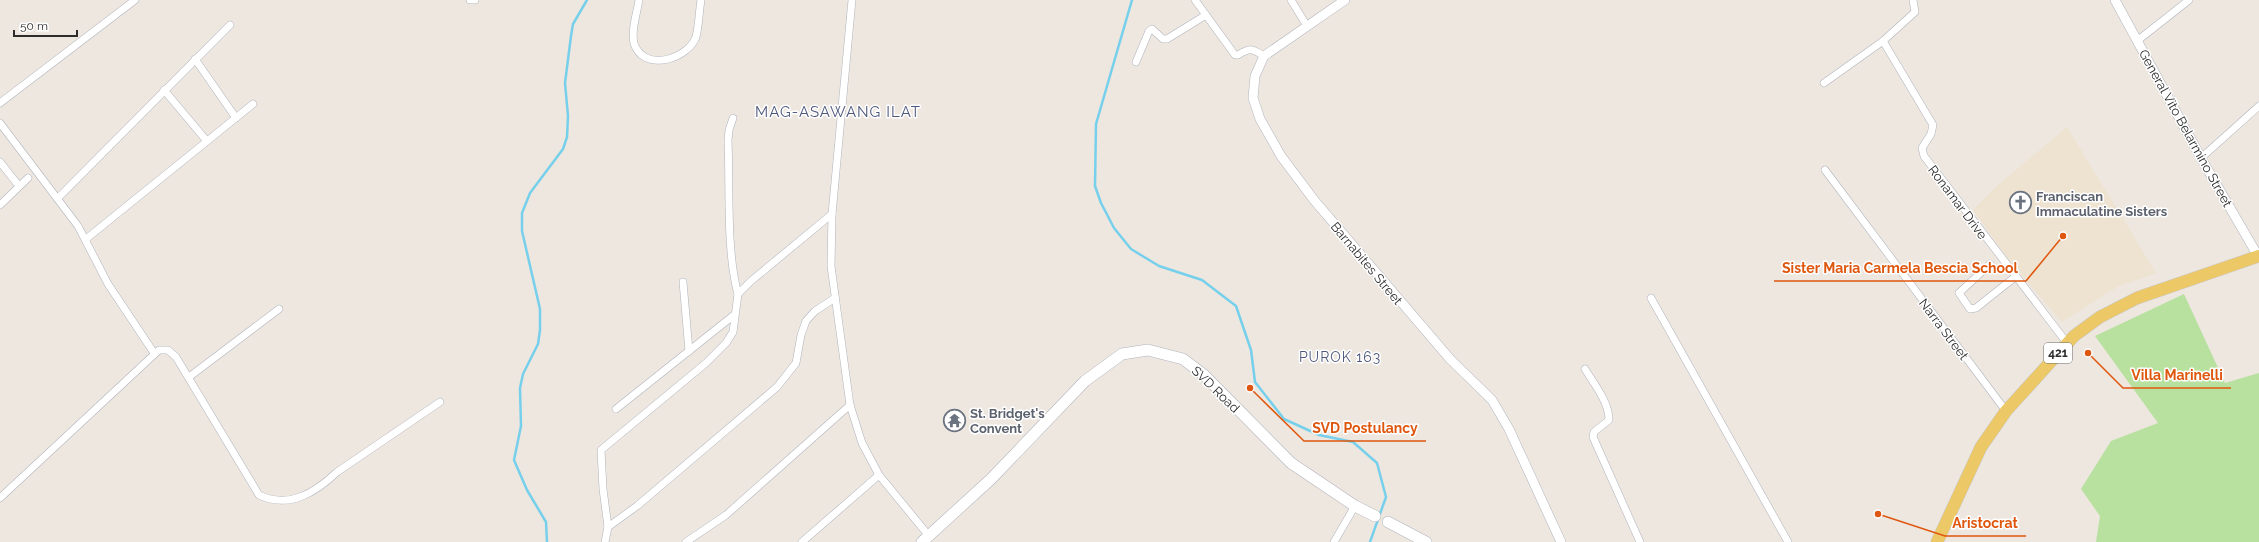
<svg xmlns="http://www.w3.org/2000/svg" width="2259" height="542" viewBox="0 0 2259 542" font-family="Raleway,sans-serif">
<rect width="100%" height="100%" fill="#ede7e0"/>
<path fill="#eee3d0" d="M2067 127 2156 273 2117 287 2062 322 2010 262 1973 210 1998 185Z"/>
<path fill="#b8e19f" d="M2184 294 2225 383 2259 373V542H2096L2100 516 2081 489 2111 441 2158 423 2095 336Z"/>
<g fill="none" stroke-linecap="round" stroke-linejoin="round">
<g stroke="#77d0eb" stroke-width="2.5">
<path d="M1132 0 1096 124 1095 186 1101 203 1114 228 1131 249 1159 266 1202 280 1236 306 1251 350 1255 382 1284 419 1319 435 1353 442 1377 463 1386 497 1370 542"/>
<path d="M547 542 546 522 527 490 514 460 521 426 520 388 523 374 538 344 540 330V309L522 231V213L530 193 563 149 567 137 568 116 565 83 571 36 573 24 587 0"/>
</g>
<defs>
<g id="minor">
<path d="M470 0H475"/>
<path d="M639 0C637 13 629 37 636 48 649 72 689 57 696 37 699 25 699 12 701 0"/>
<path d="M852 0 832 214 831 266 850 405 862 443 879 475 929 536"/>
<path d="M1195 0 1235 55H1238C1251 47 1252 49 1264 56"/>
<path d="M1291 0 1307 26"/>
<path d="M1883 41 1933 125 1931 134 1922 148 1924 156 2067 343"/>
<path d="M2137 41 2189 0"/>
<path d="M195 59 236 118"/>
<path d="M1136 62 1149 31 1152 29 1163 39H1167L1206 15"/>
<path d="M1824 83 1883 41 1915 12 1913 0"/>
<path d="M164 90 206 140"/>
<path d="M0 103 135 0"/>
<path d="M733 118 729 130 728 140C730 185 726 252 738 294"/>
<path d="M0 123 78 226 108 284 154 353"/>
<path d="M2201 158 2259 106"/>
<path d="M0 162 19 186"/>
<path d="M1825 170 2006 411"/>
<path d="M58 198 230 25"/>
<path d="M0 205 28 178"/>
<path d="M86 239 253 104"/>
<path d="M1990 264 1959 293 1970 309 1976 308 2015 277"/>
<path d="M683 282 689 351"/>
<path d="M1651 298 1788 542"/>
<path d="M1585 369C1594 384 1609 402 1609 420L1594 432 1593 437 1640 542"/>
<path d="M189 377 279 309"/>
<path d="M616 409 734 315"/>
<path d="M0 498 159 350H168L176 357 259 495C289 509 315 493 337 472L440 402"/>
<path d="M608 527 637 506 777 387 796 363 801 335 806 321 815 311 835 298"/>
<path d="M605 542 608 527 603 489 601 450 706 363 726 343 733 332 738 294 751 281 832 214"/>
<path d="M686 542 726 515 850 405"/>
<path d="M802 542 879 475"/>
<path d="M1334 542 1355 506"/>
</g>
<g id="tertiary">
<path d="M1345 0 1264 56 1255 76 1253 98 1260 119 1281 156 1314 200 1450 359 1492 400 1509 429 1561 542"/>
<path d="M2115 0 2201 158 2258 256"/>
</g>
<g id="secondary">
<path d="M1388 522 1426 542"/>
<path d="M922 542 991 479 1085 381 1122 354 1148 350 1183 359 1204 375 1291 463 1355 506 1375 516"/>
</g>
<path id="primary" d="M1937 542 1981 447 2006 411 2074 336 2100 317 2137 298 2259 256"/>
</defs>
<use href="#minor" stroke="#b0b2bc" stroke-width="8"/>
<use href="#tertiary" stroke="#b0b2bc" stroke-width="10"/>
<use href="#secondary" stroke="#b0b2bc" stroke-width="12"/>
<use href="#primary" stroke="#c8c8c8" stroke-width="13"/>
<use href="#minor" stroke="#fff" stroke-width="7"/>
<use href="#tertiary" stroke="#fff" stroke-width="9"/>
<use href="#secondary" stroke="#fff" stroke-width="11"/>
<use href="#primary" stroke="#ecc866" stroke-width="12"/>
</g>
<defs>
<symbol id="church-ring" viewBox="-11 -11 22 22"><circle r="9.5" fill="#fff" stroke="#6b7280" stroke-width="1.5"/><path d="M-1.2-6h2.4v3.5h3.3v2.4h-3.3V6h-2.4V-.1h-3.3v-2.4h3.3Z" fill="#6b7280"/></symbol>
<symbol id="temple-ring" viewBox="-11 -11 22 22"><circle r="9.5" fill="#fff" stroke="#6b7280" stroke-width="1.5"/><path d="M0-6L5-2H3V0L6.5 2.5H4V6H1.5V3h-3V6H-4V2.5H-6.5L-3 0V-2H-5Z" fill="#6b7280"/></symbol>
</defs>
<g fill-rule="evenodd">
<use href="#church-ring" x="2008" y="190" width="25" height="25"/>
<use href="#temple-ring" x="942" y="408" width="25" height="25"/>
</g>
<g text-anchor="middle" stroke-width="3" stroke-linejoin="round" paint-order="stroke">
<rect fill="#fff" stroke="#6c6c6c" stroke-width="1" x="2044" y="343" width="28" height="20" rx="3"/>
<g font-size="12" font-weight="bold" fill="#2d2d2d">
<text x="2058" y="357">421</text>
</g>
<g font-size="13" fill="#2d2d2d" stroke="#fff">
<text transform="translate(2186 128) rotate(61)" y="5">General Vito Belarmino Street</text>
<text transform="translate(1958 202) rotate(53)" y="5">Ronamar Drive</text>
<text transform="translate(1367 263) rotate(50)" y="5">Barnabites Street</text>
<text transform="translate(1944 329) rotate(53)" y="5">Narra Street</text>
<text transform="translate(1216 389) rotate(44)" y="5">SVD Road</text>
</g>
<g font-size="13" font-weight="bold" fill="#5b616d" stroke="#fff" text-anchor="start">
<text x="2036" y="201">Franciscan<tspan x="2036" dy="15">Immaculatine Sisters</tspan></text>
<text x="970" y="418">St. Bridget's<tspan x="970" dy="15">Convent</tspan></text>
</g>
<g font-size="14" letter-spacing="1" fill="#4e587c" stroke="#fff">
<text x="1340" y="362">PUROK 163</text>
</g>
<g font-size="15" letter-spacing="1" fill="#4e587c" stroke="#fff">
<text x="838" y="117">MAG-ASAWANG ILAT</text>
</g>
</g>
<path fill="none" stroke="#df570e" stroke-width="1.5" d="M2063 236L2026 281H1774M2088 353L2123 388H2231M1250 388L1304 441H1426M1878 514L1945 536H2026"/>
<g fill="#df570e" stroke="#fff" stroke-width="1.5">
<circle cx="2063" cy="236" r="4"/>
<circle cx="2088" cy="353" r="4"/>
<circle cx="1250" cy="388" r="4"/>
<circle cx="1878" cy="514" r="4"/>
</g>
<g font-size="14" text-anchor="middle" font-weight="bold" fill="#df570e" stroke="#fff" stroke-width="3" stroke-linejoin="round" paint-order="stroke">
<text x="1900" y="273">Sister Maria Carmela Bescia School</text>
<text x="2177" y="380">Villa Marinelli</text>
<text x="1365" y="433">SVD Postulancy</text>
<text x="1985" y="528">Aristocrat</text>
</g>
<path d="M14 30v6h63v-6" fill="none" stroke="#2d2d2d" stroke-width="2"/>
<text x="20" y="30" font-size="12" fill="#2d2d2d" stroke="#ffffff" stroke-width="3" paint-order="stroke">50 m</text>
</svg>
